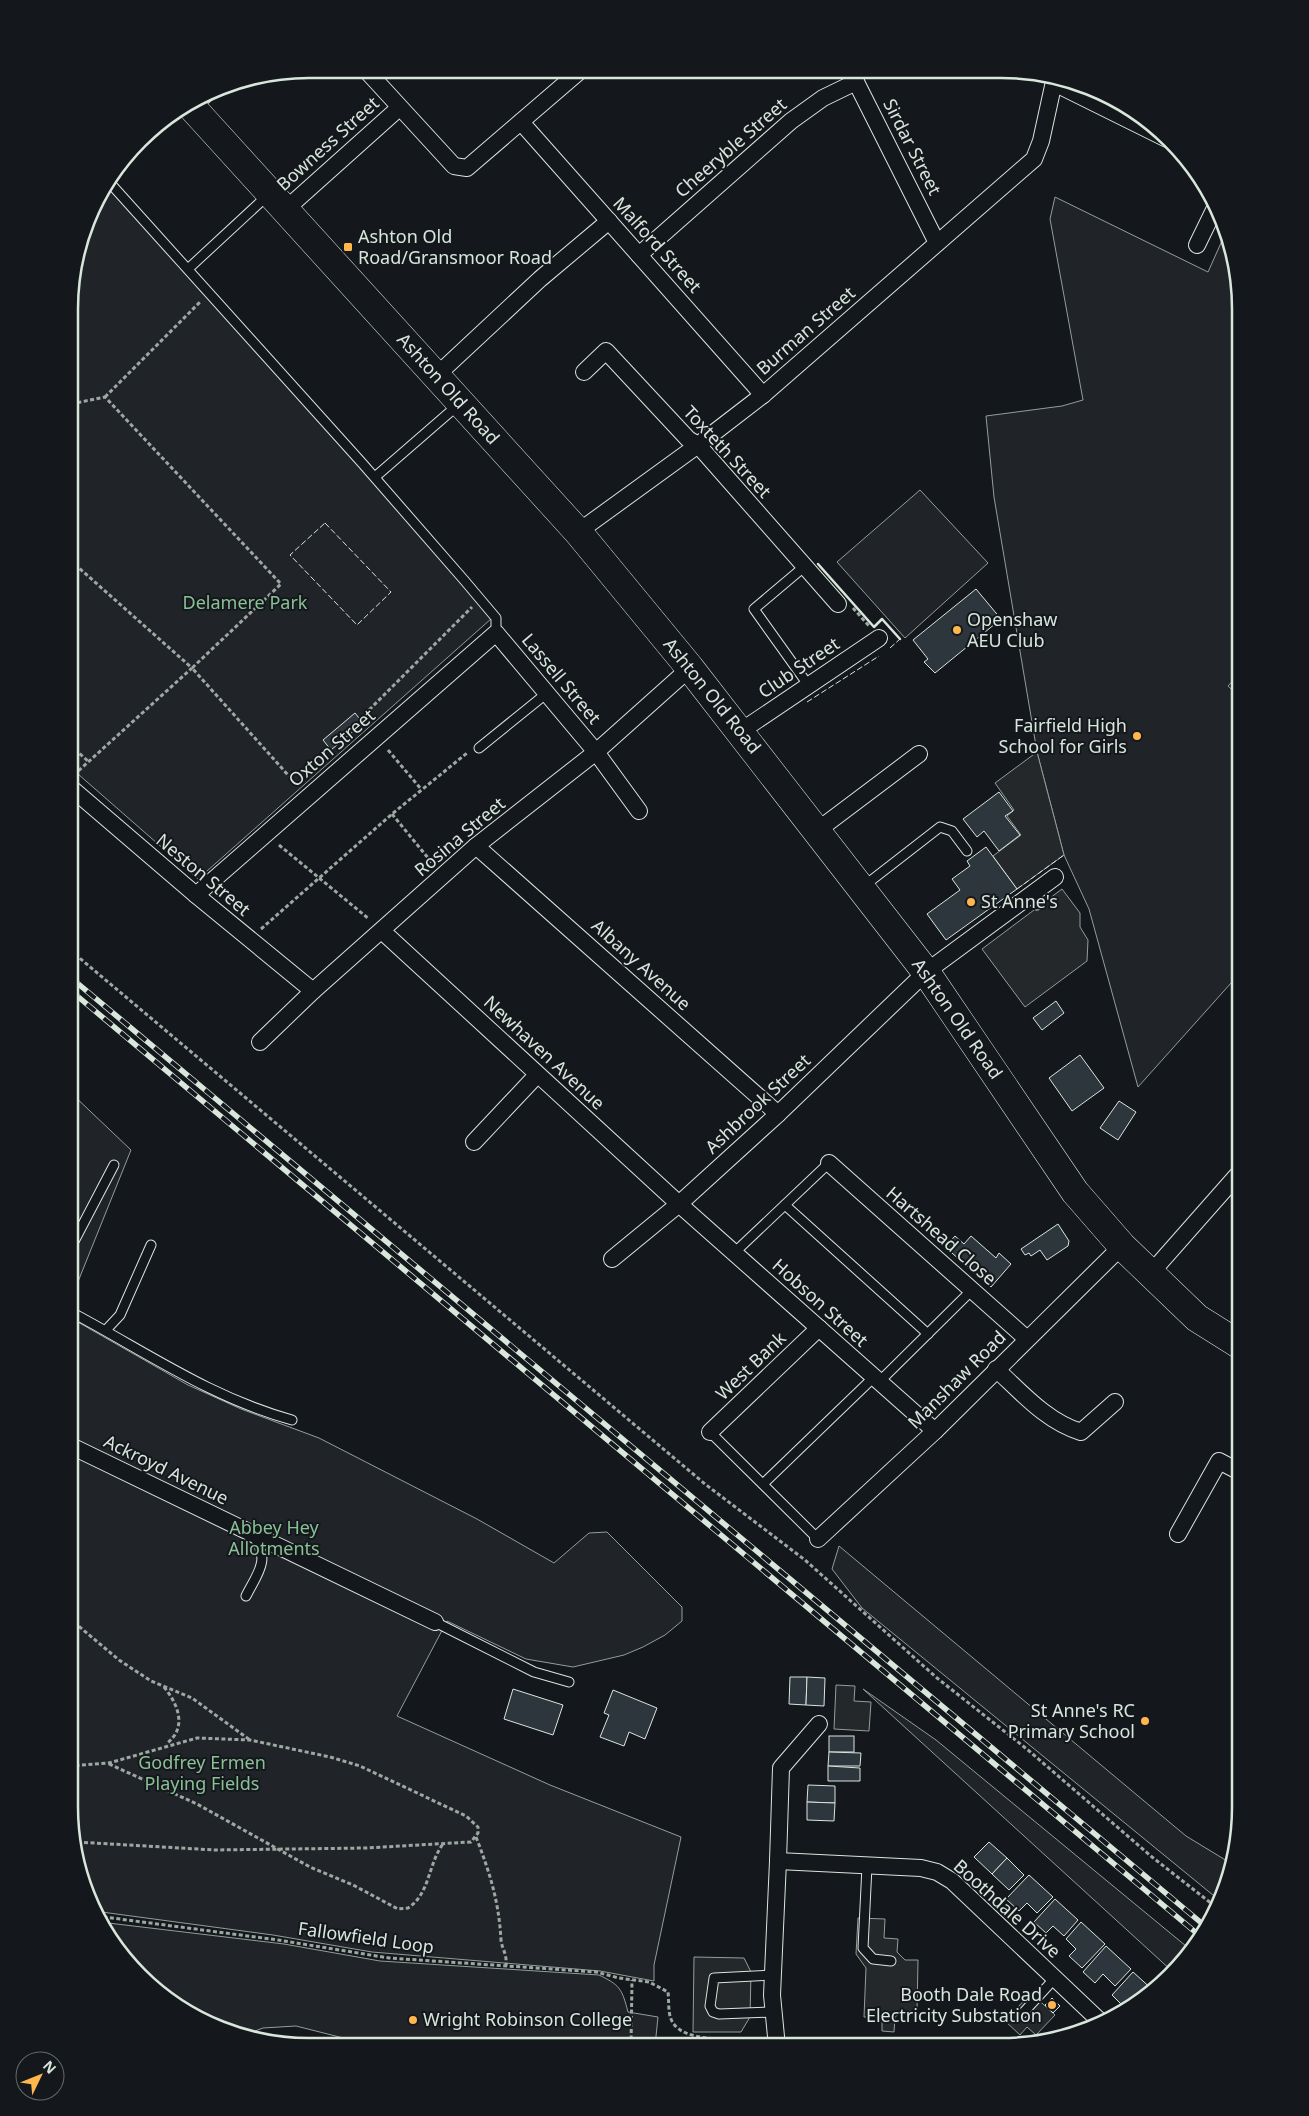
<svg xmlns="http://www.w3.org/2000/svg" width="1309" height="2116" viewBox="0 0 1309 2116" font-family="'Noto Sans',sans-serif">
<rect width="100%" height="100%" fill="#14181c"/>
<g fill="#202428" stroke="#939e99">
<path d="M111 190 361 468 492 618 198 879 70 767 71 277 92 207Z"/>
<path d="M1055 197 1208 272 1225 234 1240 308V673L1228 686 1240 697V973L1138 1087 1089 909 1064 855 1037 752 994 497 986 416 1062 406 1083 400 1050 219Z"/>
<path d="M920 490 988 563 905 638 837 562Z"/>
<path d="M70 1092 131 1150 69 1304Z"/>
<path d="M69 1317 188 1385 241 1409 319 1438 477 1519 554 1563 589 1533 607 1532 682 1607V1621L665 1635 643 1647 624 1655 573 1667 526 1659 447 1621 397 1716 550 1785 681 1837 654 1965V1981L600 1971 372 1952 273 1935 94 1911 87 1899 69 1808Z"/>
<path d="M839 1546 1186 1836 1232 1864 1227 1885 1219 1900 862 1608 832 1569Z"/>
<path d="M863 1689 936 1740 1192 1951 1191 1953 1173 1972Z"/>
<path d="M100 1922 284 1944 380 1961 599 1975C620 1985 622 1989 628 2012L658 2017 655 2046H375L296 2026 263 2028 242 2036 216 2029 162 1998 118 1953Z"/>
</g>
<g fill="#24282b" stroke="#939e99">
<path d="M1037 752 1064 855 1017 889 993 856 1021 835 1007 816 1014 810 995 783Z"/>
<path d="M1062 889 1080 913V927L1088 940 1087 961 1025 1007 982 949Z"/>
<path d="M836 1685 855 1686 854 1701 871 1702 869 1731 834 1729Z"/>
<path d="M858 1918 885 1919 884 1938 898 1939 897 1952 905 1960H918L917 2011H903L895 2017 894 2032 882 2031V2018L864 2017 866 1968 856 1954Z"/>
<path d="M694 1957 744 1958 751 1972 750 2017 741 2032H693Z"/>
<path d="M1031 1993 1055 2015 1036 2035 1027 2027 1020 2035 1005 2021Z"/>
</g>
<g fill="#2c363c" stroke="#d8e6dc">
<path d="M156 124 162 131 146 146 141 140 150 128Z"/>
<path d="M976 589 1001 619 935 673 924 662 928 659 913 640Z"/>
<path d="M355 713 363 723 331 750 323 740Z"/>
<path d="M999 792 1013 811 1005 816 1020 835 999 851 984 831 977 837 963 819Z"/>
<path d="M986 847 1017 889 946 940 927 914 960 890 952 879 970 866 967 861Z"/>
<path d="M1056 1001 1064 1013 1042 1030 1033 1018Z"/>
<path d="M1080 1055 1104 1088 1072 1111 1049 1078Z"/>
<path d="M1119 1101 1136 1112 1118 1140 1100 1128Z"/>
<path d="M1058 1224 1069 1241 1068 1246 1047 1260 1040 1250 1031 1256 1029 1253 1025 1255 1021 1249Z"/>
<path d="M955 1236 964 1244 971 1236 996 1258 999 1253 1011 1264 991 1287 945 1247Z"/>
<path d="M790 1677H807L806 1705 789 1704Z"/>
<path d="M807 1677 825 1678 824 1706 806 1705Z"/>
<path d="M513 1689 563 1705 553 1735 504 1719Z"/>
<path d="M613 1690 657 1708 645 1739 629 1732 624 1746 600 1737 609 1715 604 1713Z"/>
<rect x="829" y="1736" width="25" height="16"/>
<path d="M829 1752 861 1753 860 1766H828Z"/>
<path d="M828 1766 860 1768V1781H828Z"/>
<path d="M808 1785 835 1786V1803L807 1802Z"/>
<path d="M807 1802 835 1803 834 1821 807 1820Z"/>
<path d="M989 1842 1007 1858 992 1874 974 1857Z"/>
<path d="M1007 1858 1024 1875 1009 1890 992 1874Z"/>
<path d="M1029 1875 1053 1897 1037 1913 1027 1903 1019 1911 1006 1899Z"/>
<path d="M1055 1899 1078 1920 1064 1936 1053 1926 1046 1933 1034 1922Z"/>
<path d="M1081 1922 1105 1944 1082 1968 1069 1956 1076 1949 1066 1939Z"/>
<path d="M1106 1946 1131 1969 1115 1986 1103 1974 1095 1983 1083 1972Z"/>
<path d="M1133 1972 1154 1991 1135 2004 1129 1999 1123 2006 1112 1995Z"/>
<path d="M1052 1998 1060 2006 1053 2013 1045 2005Z"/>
<path d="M808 2040 834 2041V2047H808Z"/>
</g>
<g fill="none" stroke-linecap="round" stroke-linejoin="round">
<defs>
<g id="lane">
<path d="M108 184 110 183 362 463 464 580 496 618V633"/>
<path d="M188 269 269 194"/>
<path d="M375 477 458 405"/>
<path d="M805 566 754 609 809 686"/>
<path d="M479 748 547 693"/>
<path d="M864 886 940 827 952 831 967 851"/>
<path d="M1030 895 1037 905"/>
<path d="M785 1205 928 1334"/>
<path d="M69 1251 114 1165"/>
<path d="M734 1253 829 1163"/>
<path d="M69 1311C145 1351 209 1397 292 1420"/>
<path d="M106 1330 120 1315 151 1245"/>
<path d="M879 1382 972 1290"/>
<path d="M710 1432 818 1539"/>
<path d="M763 1484 874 1377"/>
<path d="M246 1596C257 1574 271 1560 254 1537"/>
<path d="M435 1622 534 1672 569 1682"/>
<path d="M867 1866 863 1948 873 1959 891 1961"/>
<path d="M772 1975 714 1978 710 2006 713 2012 719 2014 772 2012"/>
<path d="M1023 2013 1055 1978"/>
</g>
<g id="street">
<path d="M365 69 454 166 467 168 581 70"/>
<path d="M850 70 937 243"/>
<path d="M1054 83 1167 139"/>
<path d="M191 107 207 93"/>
<path d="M521 122 763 395"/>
<path d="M285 210 399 108"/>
<path d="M1197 245 1216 206"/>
<path d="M639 255 791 121 823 98 856 82"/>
<path d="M584 372 606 351 688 439 698 445 838 604"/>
<path d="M436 376 540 279 609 221"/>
<path d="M578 532 698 445 763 395 1034 159 1041 141 1055 77"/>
<path d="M741 731 879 638"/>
<path d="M70 787 196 895 313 991"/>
<path d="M818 830 919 754"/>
<path d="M476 846 778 1114"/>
<path d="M196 895 496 633 596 752 639 811"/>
<path d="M382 931 679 1204 935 1431"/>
<path d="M260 1042 313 991 476 846 596 752 690 668"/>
<path d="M474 1142 537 1075"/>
<path d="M829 1163 1027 1339"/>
<path d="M612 1259 679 1204 778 1114 926 972 1055 877"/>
<path d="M1150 1274 1240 1172"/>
<path d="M996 1369C1021 1392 1047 1422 1081 1432L1115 1402"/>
<path d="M710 1432 819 1328"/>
<path d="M69 1445 435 1622"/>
<path d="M1178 1534 1219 1461 1240 1472"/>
<path d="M818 1539 935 1431 1122 1246"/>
<path d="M819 1724 781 1768 778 1861 921 1868 937 1872 952 1881 1102 2023"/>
<path d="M777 2047 772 1995 778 1861"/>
</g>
<path id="highway" d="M189 104 578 532 690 668 926 972 1075 1192 1122 1246 1197 1318 1240 1345"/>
</defs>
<use href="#lane" stroke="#d8e6dc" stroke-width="11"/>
<use href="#street" stroke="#d8e6dc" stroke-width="18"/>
<use href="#highway" stroke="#d8e6dc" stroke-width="29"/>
<g stroke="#9da8a2" stroke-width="3" stroke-dasharray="4 2.5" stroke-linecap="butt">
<path d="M105 397 200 302"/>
<path d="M71 404 105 397 281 584 192 668 297 785"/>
<path d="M70 560 192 668 76 773"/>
<path d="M853 608 869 626"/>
<path d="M371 721 367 712 472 607"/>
<path d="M70 745 89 762"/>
<path d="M388 750 421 789"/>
<path d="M392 814 433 864"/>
<path d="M279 845 369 919"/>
<path d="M261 929 392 814 467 753"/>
<path d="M70 950 705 1484 805 1560 937 1678 1028 1750 1152 1857 1216 1907"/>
<path d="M69 1618 119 1660 151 1681 192 1698 250 1740"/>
<path d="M164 1687C178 1704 188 1728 166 1744"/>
<path d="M109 1764 197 1804 310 1867 353 1885 398 1909 408 1908C430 1894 428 1864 443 1844"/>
<path d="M69 1766 109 1763 197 1738 250 1740 330 1757 360 1766 466 1816 478 1827V1833L471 1842 366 1848 214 1850 76 1842"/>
<path d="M476 1837C490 1873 499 1902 501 1940 502 1950 507 1952 506 1966"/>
<path d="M97 1916 278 1940 389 1958 596 1972 619 1978 649 1982 668 1992C669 2000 668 2012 671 2019 681 2045 737 2038 760 2039"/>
<path d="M282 2045 283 2042"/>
<path d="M631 2046 632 1980"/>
</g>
<use href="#lane" stroke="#14181c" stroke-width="9"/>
<use href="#street" stroke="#14181c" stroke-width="16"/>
<use href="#highway" stroke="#14181c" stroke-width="28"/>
<defs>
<g id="rail">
<path d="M70 977 1205 1926"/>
<path d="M70 990 1200 1936"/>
</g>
</defs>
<use href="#rail" stroke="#d8e6dc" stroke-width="5.5"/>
<use href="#rail" stroke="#14181c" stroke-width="4" stroke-dasharray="11" stroke-linecap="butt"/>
<g stroke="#d8e6dc" stroke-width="1" stroke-dasharray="6 2.5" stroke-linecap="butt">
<path d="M325 523 391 592 357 625 290 555Z"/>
<path d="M890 648 900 639"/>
<path d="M807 702 879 656"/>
<path d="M1017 889 1064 855"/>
</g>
<path stroke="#d8e6dc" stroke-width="2.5" d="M818 564 874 627 882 619 900 639"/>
</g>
<g fill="#ffb74d" stroke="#14181c" stroke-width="2">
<rect x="343" y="242" width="10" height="10" rx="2.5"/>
<circle cx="957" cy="630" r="5"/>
<circle cx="1137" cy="736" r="5"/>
<circle cx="971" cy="902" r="5"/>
<circle cx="1145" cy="1721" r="5"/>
<circle cx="1052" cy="2005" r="5"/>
<circle cx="413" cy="2020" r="5"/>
</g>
<g text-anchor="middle" stroke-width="4" stroke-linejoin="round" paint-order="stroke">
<g font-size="18" fill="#d8e6dc" stroke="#14181c">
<text transform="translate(328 144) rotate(-42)" y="6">Bowness Street</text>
<text transform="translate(912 147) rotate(63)" y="6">Sirdar Street</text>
<text transform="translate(731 148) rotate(-41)" y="6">Cheeryble Street</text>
<text transform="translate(657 245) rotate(48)" y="6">Malford Street</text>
<text transform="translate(806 331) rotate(-41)" y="6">Burman Street</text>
<text transform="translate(448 389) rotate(48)" y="6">Ashton Old Road</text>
<text transform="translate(727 452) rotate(47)" y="6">Toxteth Street</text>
<text transform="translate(799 668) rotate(-34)" y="6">Club Street</text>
<text transform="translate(561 679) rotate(50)" y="6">Lassell Street</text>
<text transform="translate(712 696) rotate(51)" y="6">Ashton Old Road</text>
<text transform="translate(332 748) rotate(-41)" y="6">Oxton Street</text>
<text transform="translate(460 837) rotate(-40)" y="6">Rosina Street</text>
<text transform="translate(203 875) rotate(40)" y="6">Neston Street</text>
<text transform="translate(641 965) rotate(42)" y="6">Albany Avenue</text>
<text transform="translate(957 1019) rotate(55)" y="6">Ashton Old Road</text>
<text transform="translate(544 1053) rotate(43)" y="6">Newhaven Avenue</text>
<text transform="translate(758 1104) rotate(-43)" y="6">Ashbrook Street</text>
<text transform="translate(941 1236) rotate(41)" y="6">Hartshead Close</text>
<text transform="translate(820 1303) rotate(42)" y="6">Hobson Street</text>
<text transform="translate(751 1366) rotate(-44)" y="6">West Bank</text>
<text transform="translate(957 1380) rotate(-45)" y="6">Manshaw Road</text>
<text transform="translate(166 1470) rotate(26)" y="6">Ackroyd Avenue</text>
<text transform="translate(1007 1909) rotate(42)" y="6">Boothdale Drive</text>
<text transform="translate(366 1938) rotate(8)" y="6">Fallowfield Loop</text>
</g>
<g font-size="18" fill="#d8e6dc" stroke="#14181c" text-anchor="start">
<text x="358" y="243">Ashton Old<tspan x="358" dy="21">Road/Gransmoor Road</tspan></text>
<text x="967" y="626">Openshaw<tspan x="967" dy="21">AEU Club</tspan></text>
<text x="1127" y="732" text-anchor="end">Fairfield High<tspan x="1127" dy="21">School for Girls</tspan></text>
<text x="981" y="908">St Anne's</text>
<text x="1135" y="1717" text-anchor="end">St Anne's RC<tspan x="1135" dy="21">Primary School</tspan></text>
<text x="1042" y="2001" text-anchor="end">Booth Dale Road<tspan x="1042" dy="21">Electricity Substation</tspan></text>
<text x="423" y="2026">Wright Robinson College</text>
</g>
<g font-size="18" fill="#8ac095" stroke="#14181c">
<text x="245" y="609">Delamere Park</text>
<text x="274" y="1534">Abbey Hey<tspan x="274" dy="21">Allotments</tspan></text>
<text x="202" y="1769">Godfrey Ermen<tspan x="202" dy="21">Playing Fields</tspan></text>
</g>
</g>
<path d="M0 0H1309V2116H0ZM309 78H1001A231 231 0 0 1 1232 309V1807A231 231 0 0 1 1001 2038H309A231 231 0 0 1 78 1807V309A231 231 0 0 1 309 78Z" fill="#14181c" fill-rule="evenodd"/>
<path fill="none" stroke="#d8e6dc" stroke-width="2.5" d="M309 78H1001A231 231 0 0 1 1232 309V1807A231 231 0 0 1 1001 2038H309A231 231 0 0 1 78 1807V309A231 231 0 0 1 309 78Z"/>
<g transform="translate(40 2076) rotate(47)"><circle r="24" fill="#14181c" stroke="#626a69"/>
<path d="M0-4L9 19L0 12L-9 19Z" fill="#ffb74d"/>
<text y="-8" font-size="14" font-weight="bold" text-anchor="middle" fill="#d8e6dc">N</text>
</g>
</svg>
